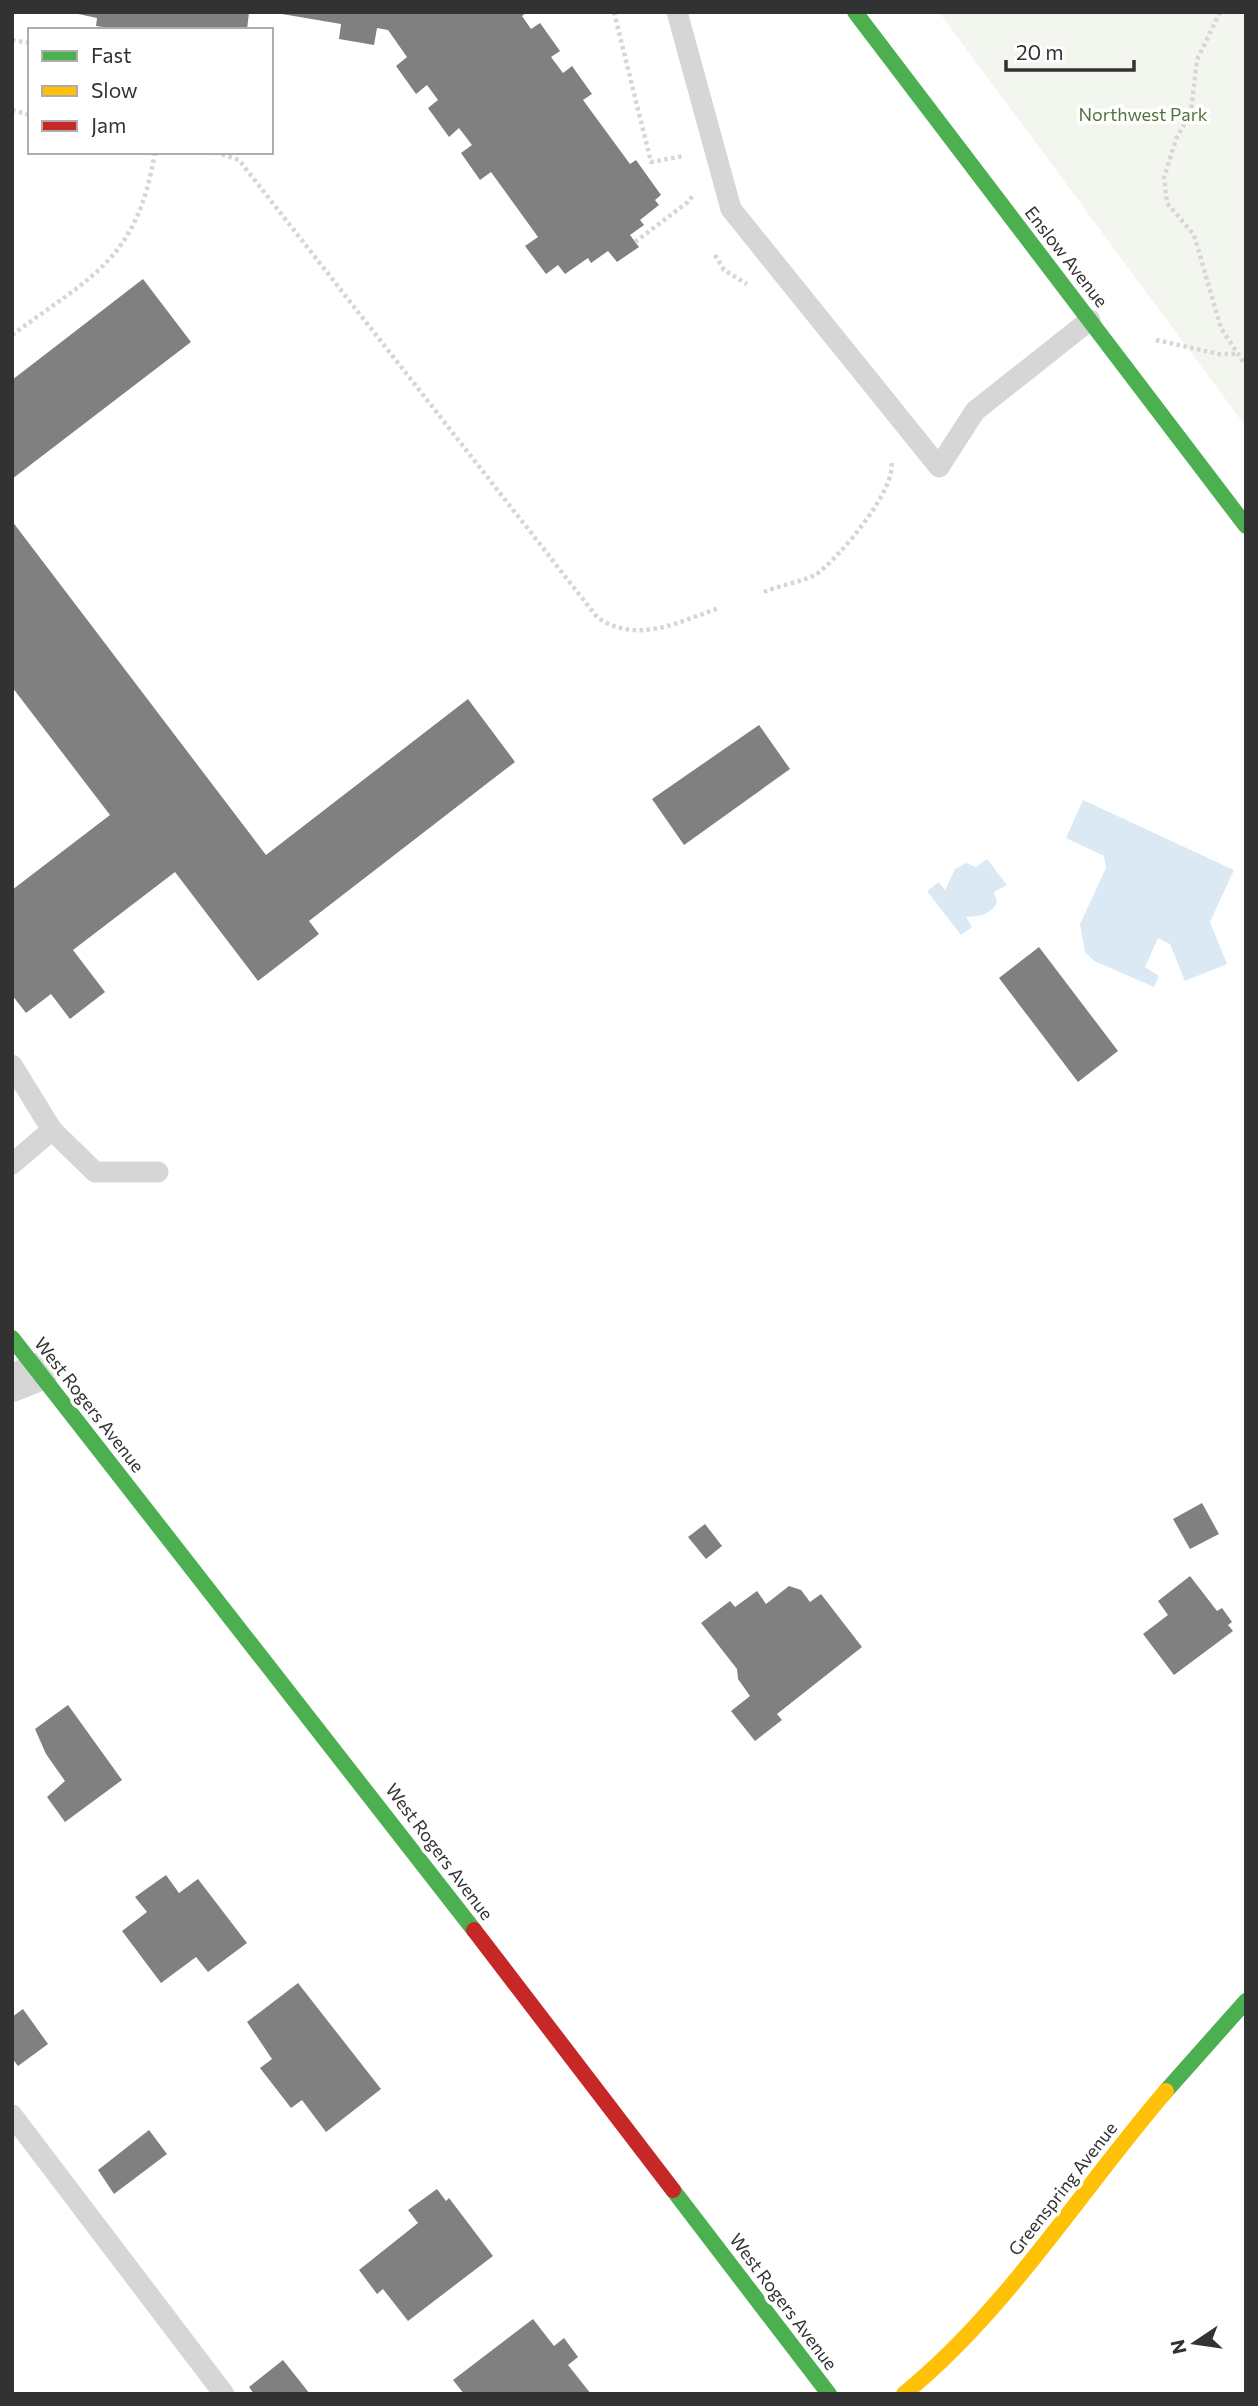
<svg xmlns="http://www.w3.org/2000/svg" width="1258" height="2406" viewBox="0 0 1258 2406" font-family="Commissioner,sans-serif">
<rect width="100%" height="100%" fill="#fff"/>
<path fill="#f2f6ee" d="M939 12H1246V427Z"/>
<g fill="#dbe9f4">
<path d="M1083 800 1234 870 1210 922 1227 964 1185 981 1170 944 1158 938 1145 967 1159 976 1154 987 1094 961 1085 952 1080 924 1106 868 1104 856 1066 838Z"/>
<path d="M987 859 1007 885 994 892 997 902C990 916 979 916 966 917L972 927 961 935 927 891 939 882 945 890 955 869 966 863 976 867Z"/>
</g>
<g fill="#808080">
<path d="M69 12H249L247 30H125L96 26 97 18Z"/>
<path d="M270 12H527L522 16 531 29 540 23 560 51 551 57 563 73 572 66 592 94 583 100 630 164 636 160 661 195 655 200 659 205 640 220 644 225 630 235 639 247 617 262 608 251 591 263 588 258 565 274 558 265 546 274 525 246 538 237 491 172 480 180 461 153 472 145 459 128 449 137 428 108 438 100 427 85 416 94 396 66 407 57 388 30 377 28 374 45 339 39 341 24Z"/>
<path d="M143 279 191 342 12 479V380Z"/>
<path d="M12 521 266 855 468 699 515 762 309 921 319 934 258 981 175 872 73 950 105 992 70 1019 51 994 26 1013 12 995V890L110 815 12 687Z"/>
<path d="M759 725 790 769 684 845 652 799Z"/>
<path d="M1039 947 1118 1051 1078 1082 999 978Z"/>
<path d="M1202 1503 1219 1534 1190 1549 1173 1519Z"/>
<path d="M705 1524 722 1546 706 1559 688 1537Z"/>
<path d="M1190 1576 1217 1611 1222 1608 1232 1622 1228 1625 1233 1631 1174 1675 1143 1634 1168 1615 1158 1601Z"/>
<path d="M789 1586 801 1590 810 1602 821 1594 862 1647 777 1714 782 1720 755 1741 731 1711 750 1696 738 1679 737 1669 701 1623 730 1601 735 1607 757 1591 766 1604Z"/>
<path d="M68 1705 122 1780 65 1822 47 1797 65 1781 46 1754 35 1729Z"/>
<path d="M166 1875 179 1893 198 1879 247 1943 208 1972 196 1957 161 1983 122 1931 147 1912 135 1897Z"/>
<path d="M298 1983 381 2089 326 2132 302 2100 291 2108 260 2068 272 2059 247 2022Z"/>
<path d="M23 2009 48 2044 18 2066 12 2058V2017Z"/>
<path d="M149 2130 167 2154 114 2194 98 2170Z"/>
<path d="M437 2189 446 2201 449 2198 493 2256 408 2321 383 2289 377 2294 359 2270 418 2223 408 2210Z"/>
<path d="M533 2319 554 2346 564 2338 578 2357 568 2365 591 2394H464L453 2380Z"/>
<path d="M283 2360 310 2394H254L249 2387Z"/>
</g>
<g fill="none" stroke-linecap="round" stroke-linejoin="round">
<g stroke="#d6d6d6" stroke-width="4.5" stroke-dasharray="3.5 3.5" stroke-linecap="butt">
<path d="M614 12 651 162 684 156"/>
<path d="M1220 12 1197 60 1191 112 1176 139 1164 178 1167 203 1194 235 1221 328 1246 366"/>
<path d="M12 40 30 43"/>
<path d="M12 110 30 115"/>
<path d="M145 152 218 153 239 160 597 617C637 645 678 622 719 608"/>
<path d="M635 242 688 202 694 194"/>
<path d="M715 255 724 270 747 284"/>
<path d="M12 335C93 275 137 260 155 152"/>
<path d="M1156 340 1219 354H1236"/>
<path d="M764 592C778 586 804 581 815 575 837 561 899 487 891 461"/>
</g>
<g stroke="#d6d6d6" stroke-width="21">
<path d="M677 12 731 209 939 467 975 411 1090 320"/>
<path d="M12 1065 52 1130 12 1164"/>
<path d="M52 1130 95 1172H158"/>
<path d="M12 2115 224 2394"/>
</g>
<path stroke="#d6d6d6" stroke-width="38" d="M12 1383 39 1372"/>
<g stroke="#4caf50" stroke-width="16">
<path d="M855 12 1246 526"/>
<path d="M12 1338 474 1930"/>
<path d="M1166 2091 1246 2001"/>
<path d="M673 2190 829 2394"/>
</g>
<path stroke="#ffc107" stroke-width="16" d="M904 2394C1008 2309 1079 2192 1166 2091"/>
<path stroke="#c62828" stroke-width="16" d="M474 1930 673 2190"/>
</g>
<g text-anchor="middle" stroke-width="7" stroke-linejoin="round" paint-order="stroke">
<g font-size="18" fill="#52723b" stroke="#fff">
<text x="1143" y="121">Northwest Park</text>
</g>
<g font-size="18" fill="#323232" stroke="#fff">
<text transform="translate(1066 257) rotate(52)" y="6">Enslow Avenue</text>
<text transform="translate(89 1405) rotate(52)" y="6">West Rogers Avenue</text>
<text transform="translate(439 1852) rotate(53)" y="6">West Rogers Avenue</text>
<text transform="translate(1063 2189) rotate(-52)" y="6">Greenspring Avenue</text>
<text transform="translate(783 2302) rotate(53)" y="6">West Rogers Avenue</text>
</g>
</g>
<rect width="1258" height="2406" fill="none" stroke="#323232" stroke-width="28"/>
<rect x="28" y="28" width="245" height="126" fill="#ffffff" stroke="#adadad" stroke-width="2"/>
<rect x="42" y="51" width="35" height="10" fill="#4caf50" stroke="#adadad" stroke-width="2"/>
<text x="91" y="63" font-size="21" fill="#323232">Fast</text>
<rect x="42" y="86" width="35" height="10" fill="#ffc107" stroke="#adadad" stroke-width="2"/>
<text x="91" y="98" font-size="21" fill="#323232">Slow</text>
<rect x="42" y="121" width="35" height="10" fill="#c62828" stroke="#adadad" stroke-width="2"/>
<text x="91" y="133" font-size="21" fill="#323232">Jam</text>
<g transform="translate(1195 2343) rotate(257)" stroke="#ffffff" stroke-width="5" paint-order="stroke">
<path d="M0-5L12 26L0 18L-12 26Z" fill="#323232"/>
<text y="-10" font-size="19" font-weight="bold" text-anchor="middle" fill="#323232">N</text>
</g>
<path d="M1006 60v10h128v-10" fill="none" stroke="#323232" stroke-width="3.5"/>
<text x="1016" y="60" font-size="21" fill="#323232" stroke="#ffffff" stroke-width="5" paint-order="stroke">20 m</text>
</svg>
